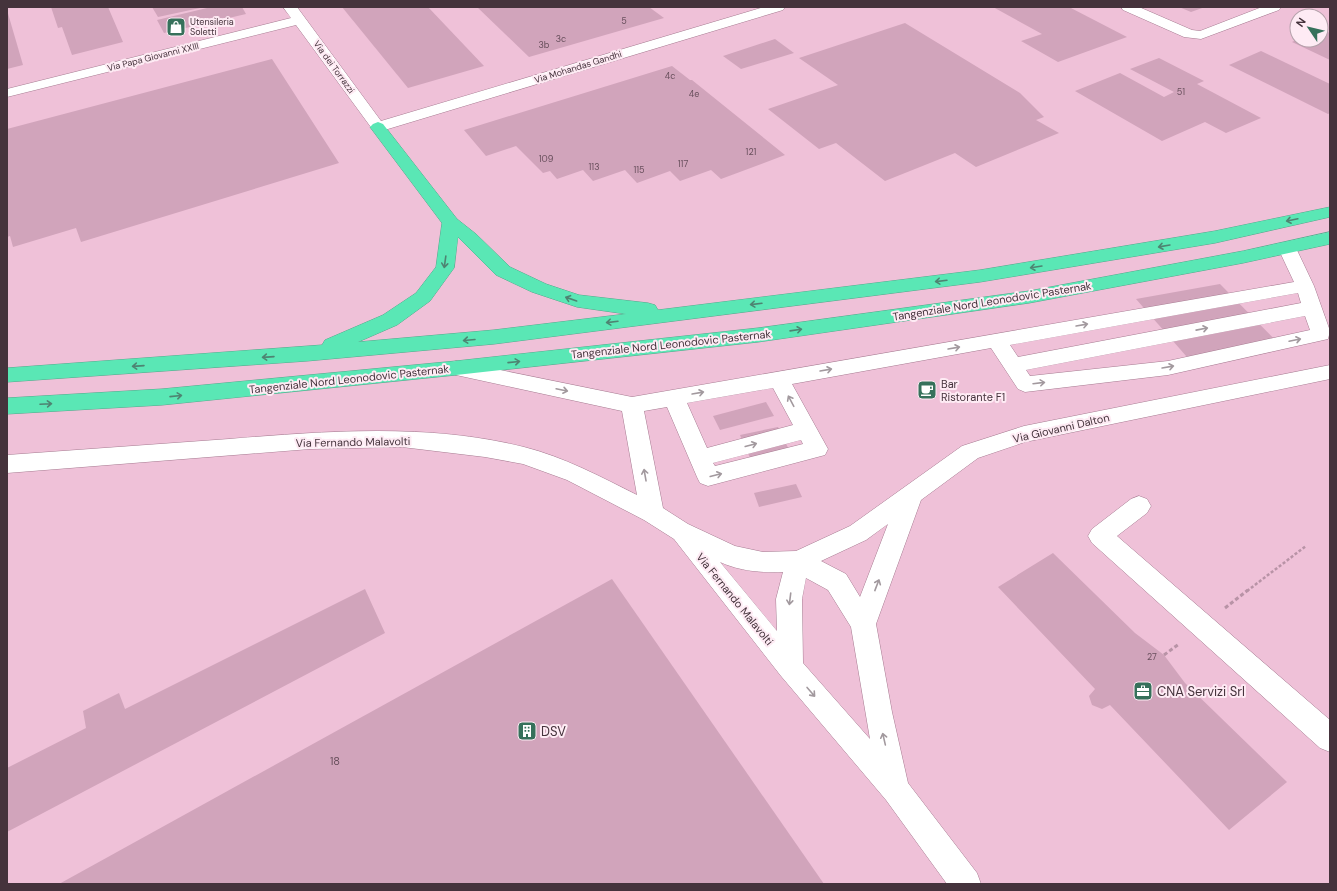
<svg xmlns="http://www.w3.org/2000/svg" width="1337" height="891" viewBox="0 0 1337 891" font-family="'DM Sans',sans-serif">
<rect width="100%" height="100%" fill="#efc1d8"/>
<g fill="#d1a4bb">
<path d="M51 7H108L123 42 72 55 62 27 58 28Z"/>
<path d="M152 7H200V8L158 17Z"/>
<path d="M211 7H242L246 14 164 33 157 20Z"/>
<path d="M342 7H428L484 66 408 88Z"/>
<path d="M477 7H649L664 18 529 57Z"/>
<path d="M993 7H1069L1127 37 1058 62 1021 41 1042 34Z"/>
<path d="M1179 7H1205L1191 12Z"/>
<path d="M7 10 23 65 7 69Z"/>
<path d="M905 23 1020 93 1044 117 1036 120 1059 133 976 167 955 153 885 181 836 143 819 149 768 109 838 85 799 58Z"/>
<path d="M1321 29 1330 33V60L1292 42 1296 40H1321Z"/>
<path d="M775 39 794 53 741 69 723 56Z"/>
<path d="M1261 51 1330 84V113L1328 114 1229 65Z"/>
<path d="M1159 58 1204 81 1197 84 1261 118 1226 133 1205 122 1162 141 1075 91 1120 73 1164 97 1174 92 1130 69Z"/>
<path d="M272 59 339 163 81 242 76 228 13 247 10 236 7 237V129Z"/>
<path d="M672 66 690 80H692L785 155 721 179 711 170 680 181 670 171 637 183 625 170 593 181 583 170 557 179 550 171 543 173 516 146 486 156 464 130Z"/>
<path d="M1220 284 1282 347 1194 365 1136 299Z"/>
<path d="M766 402 774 416 720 430 713 416Z"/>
<path d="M778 427 793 458 754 467 740 435Z"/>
<path d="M796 484 802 497 759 507 754 493Z"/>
<path d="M1053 553 1135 633 1164 655 1185 683 1287 782 1229 830 1110 705 1102 709 1092 705 1089 696 1095 689 998 587Z"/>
<path d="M612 579 824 884H59Z"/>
<path d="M365 589 385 633 7 832V768L86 728 83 711 119 693 125 709Z"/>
</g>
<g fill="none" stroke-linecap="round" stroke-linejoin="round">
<defs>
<g id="minor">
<path d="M283 7H297L381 121 764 7H785L783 10 378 132 373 130 296 25 7 97V89L291 18Z"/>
<path d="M1121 7H1139L1192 30 1200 31 1262 7H1281L1279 10 1201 39 1184 37 1123 10Z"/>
<path d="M1287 242 1293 244 1296 248 1314 286 1330 331 1328 339 1168 375 1025 392 1018 389 991 348 792 384 828 449 825 455 708 486 700 483 697 477 667 407 644 411 663 508 688 524 735 546 763 552 796 551 850 526 962 446 1024 426 1330 365V379L1025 442 978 458 921 500 876 624 892 712 908 783 977 873 981 884H947L886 800 781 676 674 539 644 520 567 480 523 464 485 457 402 447 310 449 7 473V455C81 450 155 444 229 439 327 431 428 423 524 447 564 457 601 477 637 495L622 411 456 375 449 373 446 368 449 363 456 361 632 397 1294 282 1278 248 1281 244ZM1298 293 1301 303 1018 357 1010 345ZM1305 316 1310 330 1168 361 1030 376 1026 370ZM773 388 793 425 707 448 687 403ZM801 440 803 444 715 466 713 463ZM888 524 860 597 846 574 821 561 866 540ZM720 562C739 571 762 573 783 572L776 599 777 631ZM806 578 828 590 851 627 870 739 803 663 802 599Z"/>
<path d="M1139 496 1147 499 1151 506 1147 513 1117 536 1330 720V752L1320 748 1092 543 1088 536 1092 529 1131 499Z"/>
</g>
<g id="highway">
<path d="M378 122 383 124 457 219 476 234 510 267 546 284 579 295 648 303 655 305 658 310 980 270 1215 231 1330 207V217L1215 243 980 282 494 344 307 361 7 382V368L322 345 325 340 383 315 416 293 436 267 442 223 370 127 373 124ZM458 237 496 275 532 292 577 307 626 314 494 330 358 342 397 325 430 301 454 268Z"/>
<path d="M1330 232V244L1243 263 1029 303 758 342 456 375 162 405 7 414V398L162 389 456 361 758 328 1029 291 1243 251Z"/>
</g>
</defs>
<use href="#minor" stroke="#a67b91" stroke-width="1"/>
<use href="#highway" stroke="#53a88b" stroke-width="1"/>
<path stroke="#b893a6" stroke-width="2.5" stroke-dasharray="3 2" stroke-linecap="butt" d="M1247 591 1306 546"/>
<g stroke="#b893a6" stroke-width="3" stroke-dasharray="4 2.5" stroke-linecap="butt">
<path d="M1225 608 1248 590"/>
<path d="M1164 655 1179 644"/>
</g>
<use href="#minor" fill="#fff" fill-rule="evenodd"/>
<use href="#highway" fill="#5ae7b5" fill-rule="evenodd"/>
</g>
<defs><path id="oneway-shaft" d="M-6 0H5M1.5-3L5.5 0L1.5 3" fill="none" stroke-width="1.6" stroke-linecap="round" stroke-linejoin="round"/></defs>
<g stroke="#4e8472">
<use href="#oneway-shaft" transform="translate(1292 220) rotate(168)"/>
<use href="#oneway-shaft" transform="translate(1164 246) rotate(170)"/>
<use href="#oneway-shaft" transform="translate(445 262) rotate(98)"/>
<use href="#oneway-shaft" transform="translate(1036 267) rotate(171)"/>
<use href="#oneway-shaft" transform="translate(941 281) rotate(173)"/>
<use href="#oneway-shaft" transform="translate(571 299) rotate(-161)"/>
<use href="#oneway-shaft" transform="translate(756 304) rotate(173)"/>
<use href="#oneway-shaft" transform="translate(612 322) rotate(173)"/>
<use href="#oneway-shaft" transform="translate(796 330) rotate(-8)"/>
<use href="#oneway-shaft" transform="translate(469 340) rotate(175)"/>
<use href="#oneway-shaft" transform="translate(268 357) rotate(176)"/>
<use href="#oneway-shaft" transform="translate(514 362) rotate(-6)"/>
<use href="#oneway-shaft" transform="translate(138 366) rotate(176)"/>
<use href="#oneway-shaft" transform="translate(176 396) rotate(-6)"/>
<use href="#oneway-shaft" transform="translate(46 404) rotate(-3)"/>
</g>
<g stroke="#a2999e">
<use href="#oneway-shaft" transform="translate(1082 325) rotate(-10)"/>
<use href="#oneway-shaft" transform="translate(1202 329) rotate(-11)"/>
<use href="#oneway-shaft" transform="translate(1295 340) rotate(-12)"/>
<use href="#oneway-shaft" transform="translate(954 348) rotate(-10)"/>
<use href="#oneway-shaft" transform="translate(1168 367) rotate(-10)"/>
<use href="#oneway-shaft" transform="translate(826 370) rotate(-10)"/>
<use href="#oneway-shaft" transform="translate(1039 383) rotate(-7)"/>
<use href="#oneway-shaft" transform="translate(562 390) rotate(12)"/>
<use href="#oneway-shaft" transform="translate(698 393) rotate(-10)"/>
<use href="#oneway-shaft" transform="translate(791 401) rotate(-118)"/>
<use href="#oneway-shaft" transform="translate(751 445) rotate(-15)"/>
<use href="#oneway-shaft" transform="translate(645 475) rotate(-100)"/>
<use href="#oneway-shaft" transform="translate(716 475) rotate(-14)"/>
<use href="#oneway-shaft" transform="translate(877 585) rotate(-69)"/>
<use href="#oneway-shaft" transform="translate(790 599) rotate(97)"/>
<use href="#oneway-shaft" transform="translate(811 692) rotate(49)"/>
<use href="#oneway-shaft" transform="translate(884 739) rotate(-103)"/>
</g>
<defs>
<symbol id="shop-square" viewBox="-11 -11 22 22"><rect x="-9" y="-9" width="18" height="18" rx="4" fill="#36715b" stroke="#feebf4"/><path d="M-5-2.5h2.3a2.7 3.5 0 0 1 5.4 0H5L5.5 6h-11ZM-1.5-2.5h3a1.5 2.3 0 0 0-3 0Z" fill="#fff"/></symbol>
<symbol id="cafe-square" viewBox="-11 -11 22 22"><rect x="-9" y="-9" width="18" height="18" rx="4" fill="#36715b" stroke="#feebf4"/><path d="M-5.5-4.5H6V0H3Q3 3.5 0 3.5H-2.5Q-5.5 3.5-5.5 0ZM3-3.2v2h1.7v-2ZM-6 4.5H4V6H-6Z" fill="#fff"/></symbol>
<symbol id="office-square" viewBox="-11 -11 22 22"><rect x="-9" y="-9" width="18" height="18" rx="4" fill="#36715b" stroke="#feebf4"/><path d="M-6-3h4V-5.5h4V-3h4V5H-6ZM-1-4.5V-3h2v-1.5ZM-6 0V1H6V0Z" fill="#fff"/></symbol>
<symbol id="building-square" viewBox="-11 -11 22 22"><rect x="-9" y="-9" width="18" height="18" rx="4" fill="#36715b" stroke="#feebf4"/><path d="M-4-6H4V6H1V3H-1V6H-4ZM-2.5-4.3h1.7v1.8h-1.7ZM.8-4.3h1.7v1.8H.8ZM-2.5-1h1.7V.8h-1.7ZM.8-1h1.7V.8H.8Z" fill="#fff"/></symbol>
</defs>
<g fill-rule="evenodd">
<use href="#shop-square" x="165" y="16" width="22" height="22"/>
<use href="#cafe-square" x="916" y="379" width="22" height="22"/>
<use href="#office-square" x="1132" y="680" width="22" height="22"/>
<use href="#building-square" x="516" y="720" width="22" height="22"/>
</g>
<g text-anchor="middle" stroke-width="4" stroke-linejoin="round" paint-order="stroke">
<g font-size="9" fill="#684f5c">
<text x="624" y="24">5</text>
<text x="561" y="42">3c</text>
<text x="544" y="48">3b</text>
<text x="670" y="79">4c</text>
<text x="1181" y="95">51</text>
<text x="694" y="97">4e</text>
<text x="751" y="155">121</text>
<text x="546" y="162">109</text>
<text x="683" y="167">117</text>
<text x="594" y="170">113</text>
<text x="639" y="173">115</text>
<text x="1152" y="660">27</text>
</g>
<g font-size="9" fill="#45333c" stroke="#feebf4" text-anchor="start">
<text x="190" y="25">Utensileria<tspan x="190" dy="10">Soletti</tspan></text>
</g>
<g font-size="9" fill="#45333c" stroke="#feebf4">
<text transform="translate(153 57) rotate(-14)" y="3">Via Papa Giovanni XXIII</text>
<text transform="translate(334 67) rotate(54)" y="3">Via dei Torrazzi</text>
<text transform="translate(578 67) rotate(-17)" y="3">Via Mohandas Gandhi</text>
</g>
<g font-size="11" fill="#45333c" stroke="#feebf4">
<text transform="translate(992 301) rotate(-9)" y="4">Tangenziale Nord Leonodovic Pasternak</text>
<text transform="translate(671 344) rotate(-6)" y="4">Tangenziale Nord Leonodovic Pasternak</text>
<text transform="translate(349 379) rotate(-6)" y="4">Tangenziale Nord Leonodovic Pasternak</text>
<text transform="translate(1061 428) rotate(-13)" y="4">Via Giovanni Dalton</text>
<text transform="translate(353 442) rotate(-1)" y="4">Via Fernando Malavolti</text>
<text transform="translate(735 599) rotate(51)" y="4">Via Fernando Malavolti</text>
</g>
<g font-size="11" fill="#45333c" stroke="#feebf4" text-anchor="start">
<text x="941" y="388">Bar<tspan x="941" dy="13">Ristorante F1</tspan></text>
</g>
<g font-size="11" fill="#684f5c">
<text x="335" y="765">18</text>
</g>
<g font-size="13" fill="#45333c" stroke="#feebf4" text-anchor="start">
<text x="1157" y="696">CNA Servizi Srl</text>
<text x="541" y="736">DSV</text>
</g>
</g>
<rect width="1337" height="891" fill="none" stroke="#45333c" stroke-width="16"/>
<g transform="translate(1309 28) rotate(305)"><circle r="19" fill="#feebf4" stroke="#b4a1aa"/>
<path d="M0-3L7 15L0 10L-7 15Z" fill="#36715b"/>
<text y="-6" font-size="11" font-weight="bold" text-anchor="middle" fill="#45333c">N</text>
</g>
</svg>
